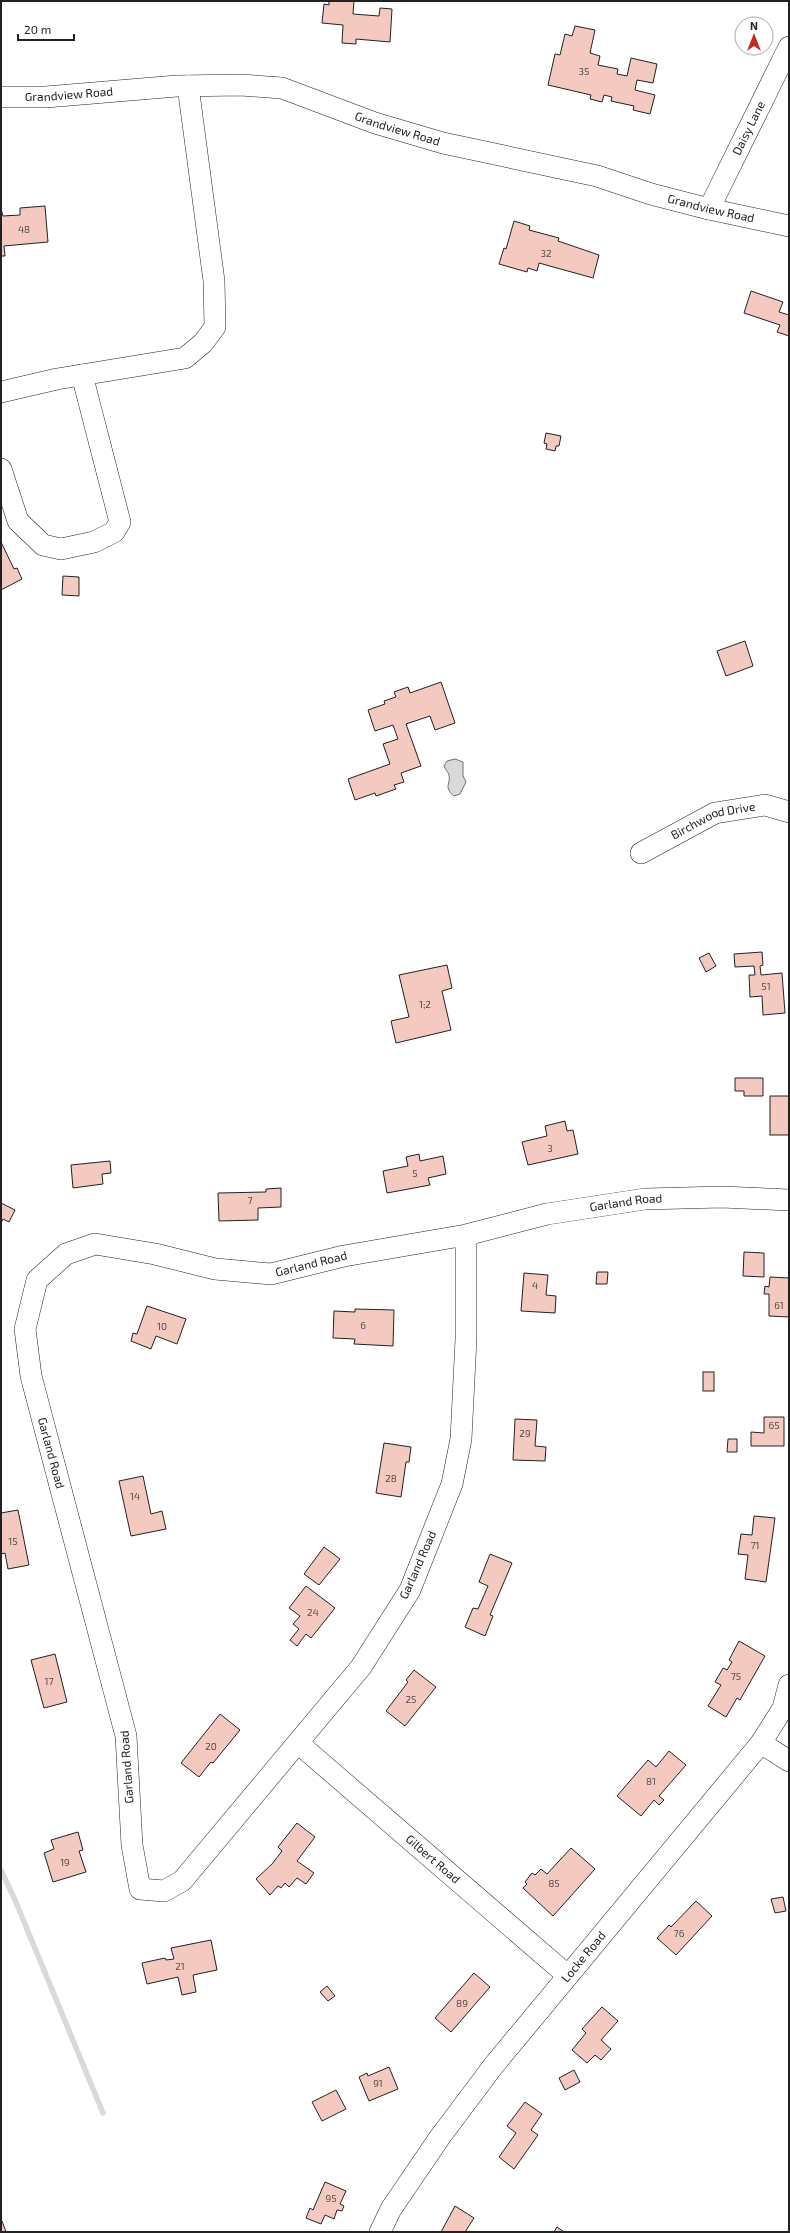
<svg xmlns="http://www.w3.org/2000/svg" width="790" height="2233" viewBox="0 0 790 2233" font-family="'Exo 2',sans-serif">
<rect width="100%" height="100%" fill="#fff"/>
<path fill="#d9d9d9" stroke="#6f6f6f" d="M455 759 463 762V776L466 782 460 794 454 796C443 787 451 784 449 775 448 772 445 769 444 766L447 761Z"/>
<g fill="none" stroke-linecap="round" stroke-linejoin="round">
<path stroke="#d9d9d9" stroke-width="5.5" d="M1 1870 15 1900 103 2113"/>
</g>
<g fill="#f3c9c0" stroke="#222">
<path d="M329 1H354L353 14 379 16 380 8 392 9 390 42 356 39V44L342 43 343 25 322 23 324 4 329 5Z"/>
<path d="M575 26 595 30 590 53 600 56 598 65 618 69 617 74 627 76 631 58 657 64 653 83 637 80 635 90 655 95 650 114 633 110 634 106 611 101 612 97 604 95 602 102 590 99 591 95 548 85 555 54 560 55 565 34 572 36Z"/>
<path d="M45 206 48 242 4 246 5 256H1V209L3 216 20 215V208Z"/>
<path d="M514 221 530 226 529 230 559 238 558 241 599 255 593 278 539 263 537 271 528 268 527 272 499 264 504 248 506 249Z"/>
<path d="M751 291 783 302 779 312 789 315V336L777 332 780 325 744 313Z"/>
<path d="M546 433 561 436 559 446H556L555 451 546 449 547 444 544 443Z"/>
<path d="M1 542 14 569 17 568 22 579 1 590Z"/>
<path d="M63 576 79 577V596L62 595Z"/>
<path d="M745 641 753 666 726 676 717 651Z"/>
<path d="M441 682 455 723 435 730 430 716 406 724 421 766 401 773 404 782 394 785 396 789 376 796 375 793 355 800 348 779 390 764 383 744 398 739 393 725 375 731 368 710 385 704 384 701 396 697 394 692 408 687 410 693Z"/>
<path d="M762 952 763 965 760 966 761 975 782 973 785 1013 763 1015 762 996 750 997 749 975H755L754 966 735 967 734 954Z"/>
<path d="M709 953 716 966 706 972 699 958Z"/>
<path d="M447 965 452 988 442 991 451 1030 396 1043 391 1021 409 1017 399 975Z"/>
<path d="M735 1078H763V1096H744V1091H735Z"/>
<rect x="770" y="1096" width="19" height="39"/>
<path d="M565 1121 567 1131 573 1130 578 1154 528 1165 522 1142 547 1136 545 1126Z"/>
<path d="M419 1154 420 1161 443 1156 446 1174 428 1178 430 1185 387 1193 383 1171 408 1166 406 1157Z"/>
<path d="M110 1161 111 1173 102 1174 103 1184 73 1188 71 1165Z"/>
<path d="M281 1188V1207L258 1208V1220L219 1221 218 1193 266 1192V1189Z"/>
<path d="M1 1203 15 1210 9 1222 3 1219 1 1223Z"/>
<path d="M744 1252 764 1253V1277L743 1276Z"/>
<path d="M597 1272H608L607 1284H596Z"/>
<path d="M524 1273 548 1275 546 1295 556 1296 555 1313 521 1311Z"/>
<path d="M770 1277 789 1278V1317L769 1316V1294H764L765 1286 769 1287Z"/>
<path d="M147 1306 186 1319 177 1344 156 1336 151 1349 131 1341 133 1333 137 1334Z"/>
<path d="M355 1309 394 1310 393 1346 354 1344 355 1339 333 1338 334 1311 355 1312Z"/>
<rect x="703" y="1372" width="11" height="19"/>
<path d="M764 1417H784V1446H751V1432L764 1433Z"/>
<path d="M515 1419 537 1420 535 1446 546 1447 545 1461 513 1460Z"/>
<path d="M728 1439H737V1452H727Z"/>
<path d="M384 1443 411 1447 409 1462H406L401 1497 376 1493Z"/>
<path d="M143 1476 151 1514 162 1511 166 1529 131 1536 119 1481Z"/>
<path d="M18 1510 29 1565 8 1569 5 1553 1 1554V1513Z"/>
<path d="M754 1516 775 1518 766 1582 745 1579 748 1555 738 1554 741 1534 752 1535Z"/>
<path d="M324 1547 340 1559 319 1585 304 1574Z"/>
<path d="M490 1554 512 1563 490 1615 493 1616 485 1636 465 1627 473 1608 478 1609 488 1586 479 1582Z"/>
<path d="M306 1586 335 1608 311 1638 306 1634 297 1646 290 1640 299 1629 293 1624 300 1616 289 1608Z"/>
<path d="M739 1641 765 1656 740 1700 737 1698 726 1717 708 1706 721 1685 715 1682 723 1668 727 1670 732 1662 729 1660Z"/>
<path d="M55 1654 67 1702 44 1708 31 1660Z"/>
<path d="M414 1670 436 1687 405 1726 386 1711 408 1682 406 1680Z"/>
<path d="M220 1714 240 1730 213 1763 211 1762 199 1777 181 1763Z"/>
<path d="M669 1751 686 1765 659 1796 664 1800 659 1805 654 1800 641 1816 617 1796 648 1760 656 1767Z"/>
<path d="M297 1823 315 1837 297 1861 314 1873 306 1884 297 1878 289 1887 285 1883 281 1888 278 1886 270 1895 256 1879 272 1864 282 1851 278 1847Z"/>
<path d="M78 1832 83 1850 79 1851 86 1872 53 1882 44 1853 54 1849 51 1840Z"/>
<path d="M571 1848 595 1869 553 1916 523 1888 527 1884 525 1882 532 1873 535 1875 541 1869 547 1874Z"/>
<path d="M783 1897 786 1911 775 1913 771 1899Z"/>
<path d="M696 1901 712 1916 676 1955 657 1938 669 1925 671 1927Z"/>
<path d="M211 1940 217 1970 193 1975 196 1992 182 1995 178 1977 147 1984 142 1963 165 1958 166 1960 174 1959 171 1948Z"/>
<path d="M474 1973 490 1987 451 2032 435 2018Z"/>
<path d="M327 1986 335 1996 328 2001 320 1992Z"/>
<path d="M602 2007 618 2021 601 2040 611 2049 601 2060 595 2055 587 2063 572 2050 586 2033 582 2029Z"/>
<path d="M389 2067 398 2089 369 2101 359 2077 367 2073 368 2076Z"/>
<path d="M574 2070 580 2082 565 2090 559 2078Z"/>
<path d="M336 2090 346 2109 322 2121 312 2102Z"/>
<path d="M525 2102 542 2114 531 2130 538 2135 514 2169 499 2157 516 2133 507 2126Z"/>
<path d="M325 2182 346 2191 340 2204 344 2206 342 2211 337 2210 334 2219 325 2215 321 2224 306 2218 310 2208 313 2210Z"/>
<path d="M455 2206 474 2218 465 2232H441Z"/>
<path d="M1 2221H2L6 2232H1Z"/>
<path d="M557 2227 564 2232H554Z"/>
</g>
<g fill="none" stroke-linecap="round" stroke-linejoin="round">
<defs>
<g id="minor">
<path id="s1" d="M1 97H46L177 86 241 85 282 88 375 123 443 143 597 176 651 194 709 209 789 226"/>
<path id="s2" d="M709 209 789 47"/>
<path d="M1 392 57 379 185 358 203 343 215 327 214 281 188 86"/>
<path d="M1 469 18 521 43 545 61 549 94 542 114 532 120 522 82 375"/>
<path id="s3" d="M641 853 715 813 765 805 789 812"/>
<path id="s4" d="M466 1235V1339L461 1439 452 1484 410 1590 361 1667 182 1881 164 1891 140 1889 132 1845 126 1736 31 1376 25 1329 37 1280 66 1254 95 1244 155 1254 215 1269 271 1274 344 1256 466 1235 547 1214 645 1199 722 1197 789 1200"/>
<path id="s5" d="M298 1743 567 1975"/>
<path d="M761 1743 789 1761"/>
<path id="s6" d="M380 2232 391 2209 440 2137 494 2065 761 1743 783 1708 789 1685"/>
</g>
</defs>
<use href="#minor" stroke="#222" stroke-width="22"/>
<use href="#minor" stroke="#fff" stroke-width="21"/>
</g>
<g text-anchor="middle" stroke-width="3" stroke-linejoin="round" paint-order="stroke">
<g font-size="10" fill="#564c4a">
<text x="584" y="75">35</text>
<text x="24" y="233">48</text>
<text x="546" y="257">32</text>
<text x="766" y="990">51</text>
<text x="425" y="1008">1;2</text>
<text x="550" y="1152">3</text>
<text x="415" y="1177">5</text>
<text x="250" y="1204">7</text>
<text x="535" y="1289">4</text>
<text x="779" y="1309">61</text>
<text x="363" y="1329">6</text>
<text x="162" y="1330">10</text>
<text x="774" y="1429">65</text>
<text x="525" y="1437">29</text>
<text x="391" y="1482">28</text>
<text x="135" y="1500">14</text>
<text x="13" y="1545">15</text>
<text x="755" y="1549">71</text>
<text x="313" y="1616">24</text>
<text x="736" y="1680">75</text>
<text x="49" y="1685">17</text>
<text x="411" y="1703">25</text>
<text x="211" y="1750">20</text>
<text x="651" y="1785">81</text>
<text x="65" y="1866">19</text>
<text x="554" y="1887">85</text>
<text x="679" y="1937">76</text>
<text x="180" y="1970">21</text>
<text x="462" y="2007">89</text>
<text x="378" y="2087">91</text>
<text x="331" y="2202">95</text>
</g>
<g font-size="12" fill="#222" stroke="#fff">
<text dy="4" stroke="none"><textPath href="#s1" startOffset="68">Grandview Road</textPath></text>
<text dy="4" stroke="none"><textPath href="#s1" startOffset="404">Grandview Road</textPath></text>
<text dy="4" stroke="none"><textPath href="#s2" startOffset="90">Daisy Lane</textPath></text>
<text dy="4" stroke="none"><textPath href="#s1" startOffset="728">Grandview Road</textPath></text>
<text dy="4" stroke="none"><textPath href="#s3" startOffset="80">Birchwood Drive</textPath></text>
<text dy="4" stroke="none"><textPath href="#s4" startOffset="2014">Garland Road</textPath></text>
<text dy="4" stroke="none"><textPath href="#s4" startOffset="1693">Garland Road</textPath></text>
<text transform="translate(51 1453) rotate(75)" y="4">Garland Road</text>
<text transform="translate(418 1565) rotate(-66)" y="4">Garland Road</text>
<text transform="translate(127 1767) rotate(-94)" y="4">Garland Road</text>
<text dy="4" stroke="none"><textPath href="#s5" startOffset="178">Gilbert Road</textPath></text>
<text dy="4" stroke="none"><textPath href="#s6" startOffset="343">Locke Road</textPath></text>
</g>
</g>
<rect width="790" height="2233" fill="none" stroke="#222222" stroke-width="4"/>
<g transform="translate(754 36)"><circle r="19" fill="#ffffff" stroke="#a7a7a7"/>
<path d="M0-3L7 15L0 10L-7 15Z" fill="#c62828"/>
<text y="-6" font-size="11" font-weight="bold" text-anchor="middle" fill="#222222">N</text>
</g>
<path d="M18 34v6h56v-6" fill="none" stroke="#222222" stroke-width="2"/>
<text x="24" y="34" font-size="12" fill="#222222" stroke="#ffffff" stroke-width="3" paint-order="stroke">20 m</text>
</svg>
